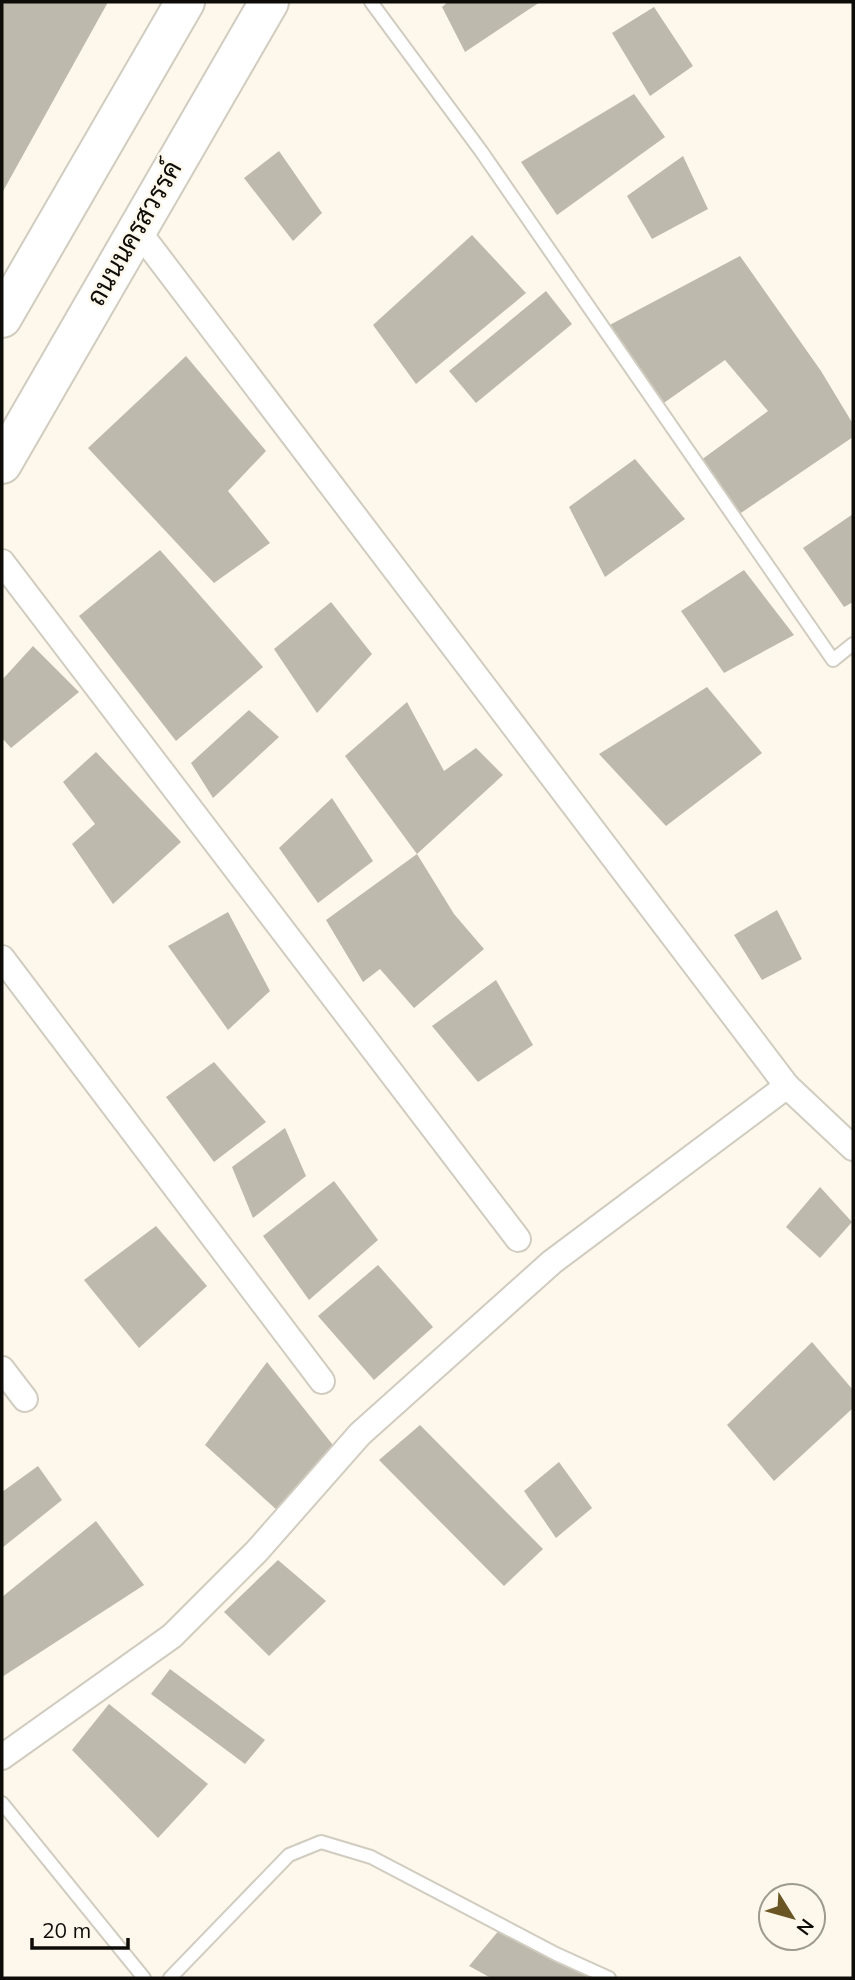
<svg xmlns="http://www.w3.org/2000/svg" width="855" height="1980" viewBox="0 0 855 1980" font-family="Mulish,Sarabun,sans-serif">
<rect width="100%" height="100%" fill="#fdf8eb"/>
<g fill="#beb9ad">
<path d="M2 2H108L2 193Z"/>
<path d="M448 2H540L465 52 442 7Z"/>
<path d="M654 7 693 66 650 96 612 33Z"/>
<path d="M634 94 665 137 557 215 521 162Z"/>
<path d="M279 151 322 213 293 241 244 178Z"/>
<path d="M683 156 708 209 652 239 627 196Z"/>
<path d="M472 235 526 293 416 384 373 325Z"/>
<path d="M740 256 821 371 853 424V437L735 517 697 463 768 411 725 360 658 407 604 328Z"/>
<path d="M546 291 572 324 476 403 449 371Z"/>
<path d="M186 356 266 451 228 491 270 543 214 583 88 448Z"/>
<path d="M635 459 685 519 605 577 569 507Z"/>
<path d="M853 514V602L844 607 803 548Z"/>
<path d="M160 550 263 667 176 741 79 616Z"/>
<path d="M744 570 794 635 724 673 681 611Z"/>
<path d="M331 602 372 654 317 713 274 649Z"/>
<path d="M33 646 79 692 11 748 2 738V680Z"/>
<path d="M707 687 762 753 666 826 599 754Z"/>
<path d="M407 702 444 771 476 748 503 775 417 854 345 756Z"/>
<path d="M249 710 279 737 213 798 191 763Z"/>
<path d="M96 752 181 842 113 904 72 844 95 824 63 782Z"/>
<path d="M332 798 373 861 318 903 279 848Z"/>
<path d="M417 854 454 914 484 949 414 1008 380 969 363 982 326 920Z"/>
<path d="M777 910 802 959 762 980 734 935Z"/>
<path d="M228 912 270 991 228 1030 168 946Z"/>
<path d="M496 980 533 1045 478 1082 432 1026Z"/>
<path d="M214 1062 266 1122 214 1162 166 1097Z"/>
<path d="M285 1128 306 1176 253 1218 232 1167Z"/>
<path d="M334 1181 378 1240 309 1300 263 1236Z"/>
<path d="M820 1187 852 1222 820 1258 786 1227Z"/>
<path d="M156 1226 207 1286 139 1348 84 1280Z"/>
<path d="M378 1265 433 1327 374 1380 318 1316Z"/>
<path d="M812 1342 853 1390V1408L774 1481 727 1425Z"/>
<path d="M267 1362 340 1454 278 1511 205 1445Z"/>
<path d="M420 1425 543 1549 504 1586 379 1460Z"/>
<path d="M559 1462 592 1508 556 1538 524 1491Z"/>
<path d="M38 1466 62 1500 2 1548V1492Z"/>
<path d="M96 1521 144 1585 2 1677V1597Z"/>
<path d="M278 1560 326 1601 269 1656 224 1612Z"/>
<path d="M170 1669 265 1740 245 1764 151 1694Z"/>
<path d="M109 1704 208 1784 158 1838 72 1750Z"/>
<path d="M506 1922 616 1978H491L469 1966Z"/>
</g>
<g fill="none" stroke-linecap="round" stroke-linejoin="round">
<defs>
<g id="lane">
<path d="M371 2 481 151 833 660 853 644"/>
<path d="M2 1803 144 1978"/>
<path d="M170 1978 289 1855 321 1842 371 1857 556 1954 609 1978"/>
</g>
<g id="street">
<path d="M136 228 787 1086 853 1148"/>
<path d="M2 562 518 1239"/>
<path d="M2 958 322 1381"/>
<path d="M2 1369 25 1399"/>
<path d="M2 1757 172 1636 257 1551 360 1434 552 1262 787 1086"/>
</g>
<g id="primary">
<path d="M2 318 185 2"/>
<path d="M2 464 269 2"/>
</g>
</defs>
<use href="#lane" stroke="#d1ccc0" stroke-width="16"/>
<use href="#street" stroke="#d1ccc0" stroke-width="28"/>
<use href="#primary" stroke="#d1ccc0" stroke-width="42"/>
<use href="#lane" stroke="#fff" stroke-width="12"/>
<use href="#street" stroke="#fff" stroke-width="24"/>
<use href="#primary" stroke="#fff" stroke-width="38"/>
</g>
<g text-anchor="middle" stroke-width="5" stroke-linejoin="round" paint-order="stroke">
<g font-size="26" fill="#0e0c08" stroke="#fdf8eb">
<text transform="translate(134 233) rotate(-60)" y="9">ถนนนครสวรรค์</text>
</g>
</g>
<rect width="855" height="1980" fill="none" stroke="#0e0c08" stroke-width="7"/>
<g transform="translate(792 1917) rotate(127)"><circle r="33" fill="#fdf8eb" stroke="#9d9a90" stroke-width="2"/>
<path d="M0-5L12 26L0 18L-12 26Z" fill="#695624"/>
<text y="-10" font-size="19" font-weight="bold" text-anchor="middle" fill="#0e0c08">N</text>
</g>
<path d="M32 1938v10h96v-10" fill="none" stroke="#0e0c08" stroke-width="3.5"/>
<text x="42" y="1938" font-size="21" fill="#0e0c08" stroke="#fdf8eb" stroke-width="5" paint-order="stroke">20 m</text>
</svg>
